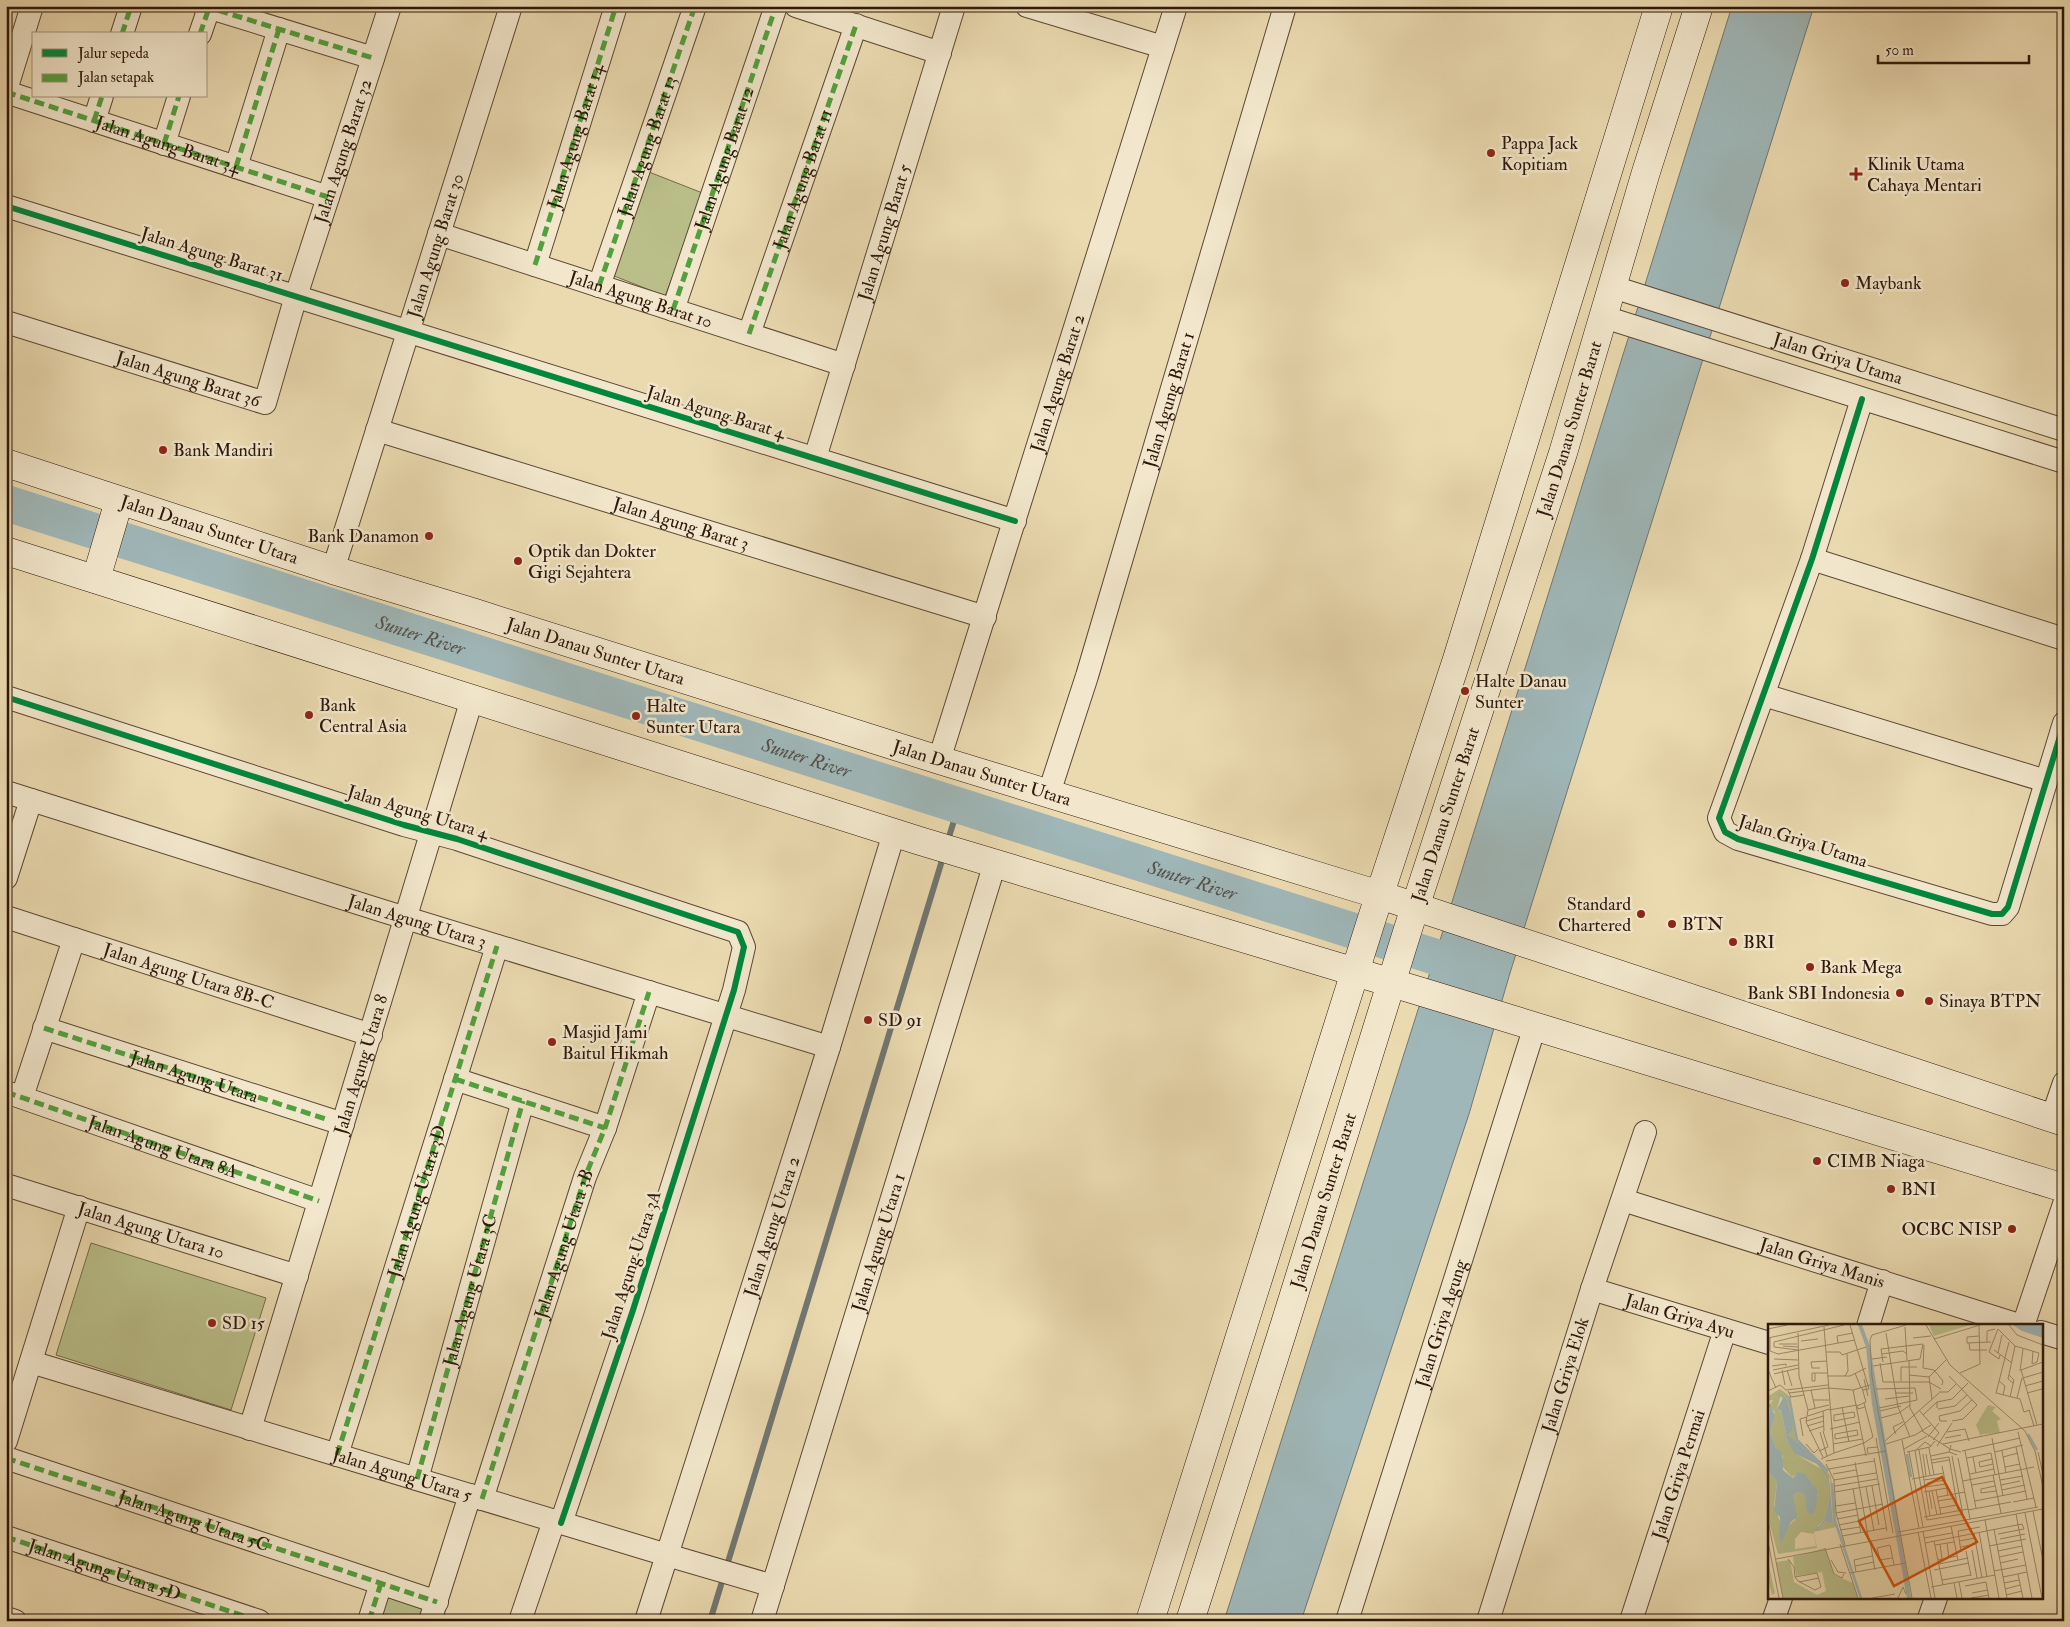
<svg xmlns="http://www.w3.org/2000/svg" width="2070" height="1627" viewBox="0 0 2070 1627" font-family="'IM FELL Double Pica',serif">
<rect width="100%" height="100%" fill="#ebdab0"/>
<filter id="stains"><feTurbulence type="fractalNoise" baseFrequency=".004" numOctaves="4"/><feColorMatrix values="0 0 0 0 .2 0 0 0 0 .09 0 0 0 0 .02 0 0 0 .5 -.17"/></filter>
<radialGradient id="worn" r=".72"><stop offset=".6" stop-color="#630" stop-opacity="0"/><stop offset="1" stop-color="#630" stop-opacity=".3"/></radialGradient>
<g fill="#babf8a" stroke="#746b4a">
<path d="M649 172 705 194 665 296 609 274Z"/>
<path d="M91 1243 266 1298 231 1410 56 1355Z"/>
<path d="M384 1593 428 1607 423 1621H376Z"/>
</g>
<path fill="#9fb7b8" stroke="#717773" d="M1732 6H1814L1510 973 1469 1114 1301 1621H1224L1437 950Z"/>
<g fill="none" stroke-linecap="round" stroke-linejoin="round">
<g stroke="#717773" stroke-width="6">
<path d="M947 843 959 805"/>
<path d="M710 1621 944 854"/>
</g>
<path stroke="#9fb7b8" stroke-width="36" id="s1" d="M6 503 1464 966"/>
<defs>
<g id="minor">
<path d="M204 6 373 58"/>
<path d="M796 6 940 53"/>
<path d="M1027 6 1163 47"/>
<path d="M122 34 131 6"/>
<path d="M200 34 209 8"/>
<path d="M6 90 32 6"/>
<path id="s2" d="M6 92 328 197"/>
<path d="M94 121 102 96"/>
<path d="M164 144 179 96"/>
<path d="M236 167 279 29"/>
<path d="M6 206 1015 521"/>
<path id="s3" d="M439 234 844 365"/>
<path d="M535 265 616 6"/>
<path d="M599 286 695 6"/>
<path id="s4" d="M1613 287 2064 430"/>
<path id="s5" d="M673 310 776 6"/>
<path d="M1604 317 2064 462"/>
<path id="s6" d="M6 322 265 403 296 296 390 6"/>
<path d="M749 334 856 25"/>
<path d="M1862 399 1812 559 1719 818 1725 832 1738 839 1992 914H2002L2008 907 2064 723"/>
<path id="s7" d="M377 430 985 617"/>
<path id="s8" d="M815 458 954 6"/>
<path d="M1812 559 2064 639"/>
<path id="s9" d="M333 570 511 6"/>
<path d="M1764 695 2046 781"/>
<path d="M6 697 404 825 457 839 738 932 744 947 734 990 633 1310 561 1523"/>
<path id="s10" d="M939 760 1176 6"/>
<path id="s11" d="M6 792 383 911 829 1047"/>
<path id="s12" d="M1049 793 1087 676 1285 6"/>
<path d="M6 878 31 800"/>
<path id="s13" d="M6 917 371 1035"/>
<path d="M44 1028 343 1124"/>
<path d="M455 1079 605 1128"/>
<path id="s14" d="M6 1092 319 1201"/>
<path d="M22 1097 74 939"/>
<path d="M2052 1118 2064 1083"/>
<path id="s15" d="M6 1185 297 1276"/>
<path id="s16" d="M1623 1200 2022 1326"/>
<path id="s17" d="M1592 1289 1769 1343"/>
<path d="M1868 1326 1882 1281"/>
<path d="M2023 1326 2064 1204"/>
<path d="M2041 1332 2064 1339"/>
<path id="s18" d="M31 1362 667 1555 773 1586"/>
<path id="s19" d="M250 1429 472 699"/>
<path d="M6 1441 79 1207"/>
<path id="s20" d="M337 1455 497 946"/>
<path d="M6 1458 437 1602"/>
<path d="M417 1479 523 1101"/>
<path id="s21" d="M482 1499 585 1177 605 1128 649 992"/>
<path id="s22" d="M6 1537 259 1621"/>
<path d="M6 1618 15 1621"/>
<path d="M369 1621 381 1583"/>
<path d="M430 1621 470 1495"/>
<path d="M520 1621 554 1521"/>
<path id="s23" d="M646 1621 829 1047 894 833"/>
<path id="s24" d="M762 1621 995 863"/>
<path id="s25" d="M1347 1621 1535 1026"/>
<path id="s26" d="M1488 1621 1592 1289 1645 1132"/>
<path id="s27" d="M1631 1621 1725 1330"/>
<path d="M1773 1621 1781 1598"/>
<path d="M1928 1621 1936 1598"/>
</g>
<g id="secondary">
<path id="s28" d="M6 463 333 570 475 613 939 760 1380 895 2064 1122"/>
<path d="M6 551 920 841 1422 992 2064 1188"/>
<path d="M96 579 119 501"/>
<path d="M1150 1621 1372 918 1457 659 1659 6"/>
<path id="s29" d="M1190 1621 1283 1330 1408 929 1563 453 1646 172 1699 6"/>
</g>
</defs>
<use href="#minor" stroke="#5c4834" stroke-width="24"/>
<use href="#secondary" stroke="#2d170b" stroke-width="29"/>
<use href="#minor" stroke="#f2e7cc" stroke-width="22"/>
<use href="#secondary" stroke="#f2e7cc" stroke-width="28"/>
<g stroke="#52a13e" stroke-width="5" stroke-dasharray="10 5" stroke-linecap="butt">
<path d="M204 6 373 58"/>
<path d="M122 34 131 6"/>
<path d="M200 34 209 8"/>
<path d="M6 92 328 197"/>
<path d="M94 121 102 96"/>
<path d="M164 144 179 96"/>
<path d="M236 167 279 29"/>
<path id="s30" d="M535 265 616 6"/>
<path id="s31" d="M599 286 695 6"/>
<path d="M673 310 776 6"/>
<path id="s32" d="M749 334 856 25"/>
<path id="s33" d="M44 1028 329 1120"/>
<path d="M455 1079 605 1128"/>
<path d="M6 1092 319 1201"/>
<path d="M337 1455 497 946"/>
<path id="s34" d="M6 1458 437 1602"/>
<path id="s35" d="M417 1479 523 1101"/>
<path d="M482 1499 585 1177 605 1128 649 992"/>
<path d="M6 1537 259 1621"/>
<path d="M6 1618 15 1621"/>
<path d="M369 1621 381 1583"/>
</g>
<defs>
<g id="cycleway">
<path d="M6 206 1015 521"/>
<path d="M1862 399 1812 559 1719 818 1725 832 1738 839 1992 914H2002L2008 907 2064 723"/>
<path d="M6 697 404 825 457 839 738 932 744 947 734 990 633 1310 561 1523"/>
</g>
</defs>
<use href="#cycleway" stroke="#f2e7cc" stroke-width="9"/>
<use href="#cycleway" stroke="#00873e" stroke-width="6"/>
</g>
<g fill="#8f2418" stroke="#f2e7cc" stroke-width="2">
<circle cx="1491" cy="153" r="5"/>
<path d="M1853.5 166.5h5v5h5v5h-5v5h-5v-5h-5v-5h5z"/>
<circle cx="1845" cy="283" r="5"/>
<circle cx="163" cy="450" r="5"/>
<circle cx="429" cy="536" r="5"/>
<circle cx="518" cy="561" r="5"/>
<circle cx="1465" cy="691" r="5"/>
<circle cx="309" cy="715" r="5"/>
<circle cx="636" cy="716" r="5"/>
<circle cx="1641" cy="914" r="5"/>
<circle cx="1672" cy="924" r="5"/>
<circle cx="1733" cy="942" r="5"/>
<circle cx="1810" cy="967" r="5"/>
<circle cx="1900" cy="993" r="5"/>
<circle cx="1929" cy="1001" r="5"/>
<circle cx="868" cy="1020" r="5"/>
<circle cx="552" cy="1042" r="5"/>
<circle cx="1817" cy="1161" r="5"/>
<circle cx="1891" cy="1189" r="5"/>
<circle cx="2012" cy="1229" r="5"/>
<circle cx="212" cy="1323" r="5"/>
</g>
<g text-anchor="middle" stroke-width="5" stroke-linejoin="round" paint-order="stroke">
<g font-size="18" fill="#2d170b" stroke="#f2e7cc">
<text dy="6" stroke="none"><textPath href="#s30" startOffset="135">Jalan Agung Barat 14</textPath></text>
<text dy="6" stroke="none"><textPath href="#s2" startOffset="170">Jalan Agung Barat 34</textPath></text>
<text dy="6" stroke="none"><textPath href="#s31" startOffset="148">Jalan Agung Barat 13</textPath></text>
<text dy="6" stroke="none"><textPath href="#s6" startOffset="535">Jalan Agung Barat 32</textPath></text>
<text dy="6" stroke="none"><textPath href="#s5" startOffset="160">Jalan Agung Barat 12</textPath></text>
<text dy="6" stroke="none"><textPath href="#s32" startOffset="164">Jalan Agung Barat 11</textPath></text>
<text dy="6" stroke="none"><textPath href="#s8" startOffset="236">Jalan Agung Barat 5</textPath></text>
<text dy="6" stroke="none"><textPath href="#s9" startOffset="340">Jalan Agung Barat 30</textPath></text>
<text transform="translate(212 254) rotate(17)" y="6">Jalan Agung Barat 31</text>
<text dy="6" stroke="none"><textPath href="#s3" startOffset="212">Jalan Agung Barat 10</textPath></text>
<text dy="6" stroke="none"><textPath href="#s4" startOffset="236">Jalan Griya Utama</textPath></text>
<text dy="6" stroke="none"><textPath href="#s6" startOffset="191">Jalan Agung Barat 36</textPath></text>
<text dy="6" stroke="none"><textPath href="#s10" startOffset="395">Jalan Agung Barat 2</textPath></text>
<text dy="6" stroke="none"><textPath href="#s12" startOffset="411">Jalan Agung Barat 1</textPath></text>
<text transform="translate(716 412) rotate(17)" y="6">Jalan Agung Barat 4</text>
<text dy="6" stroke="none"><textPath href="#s29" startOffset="1251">Jalan Danau Sunter Barat</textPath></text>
<text dy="6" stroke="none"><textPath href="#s7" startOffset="318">Jalan Agung Barat 3</textPath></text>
<text dy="6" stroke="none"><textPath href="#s28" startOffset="214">Jalan Danau Sunter Utara</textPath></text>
<text dy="6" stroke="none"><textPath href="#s28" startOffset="619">Jalan Danau Sunter Utara</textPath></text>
<text dy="6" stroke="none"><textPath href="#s28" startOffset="1024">Jalan Danau Sunter Utara</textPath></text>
<text transform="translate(418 812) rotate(17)" y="6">Jalan Agung Utara 4</text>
<text dy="6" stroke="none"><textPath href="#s29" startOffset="846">Jalan Danau Sunter Barat</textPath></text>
<text transform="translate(1803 841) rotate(18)" y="6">Jalan Griya Utama</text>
<text dy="6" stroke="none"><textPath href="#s11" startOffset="431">Jalan Agung Utara 3</textPath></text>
<text dy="6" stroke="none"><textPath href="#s13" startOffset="192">Jalan Agung Utara 8B-C</textPath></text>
<text dy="6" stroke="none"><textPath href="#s19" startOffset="381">Jalan Agung Utara 8</textPath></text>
<text dy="6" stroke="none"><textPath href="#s33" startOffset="158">Jalan Agung Utara</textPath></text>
<text dy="6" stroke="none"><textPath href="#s14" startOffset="166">Jalan Agung Utara 8A</textPath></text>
<text dy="6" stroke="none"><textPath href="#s20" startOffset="266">Jalan Agung Utara 3D</textPath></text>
<text dy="6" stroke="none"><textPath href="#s29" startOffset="441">Jalan Danau Sunter Barat</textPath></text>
<text dy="6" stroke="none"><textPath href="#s23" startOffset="414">Jalan Agung Utara 2</textPath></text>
<text dy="6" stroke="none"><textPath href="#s15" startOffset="152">Jalan Agung Utara 10</textPath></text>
<text dy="6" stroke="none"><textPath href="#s24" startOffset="396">Jalan Agung Utara 1</textPath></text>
<text dy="6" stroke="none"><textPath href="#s21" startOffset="268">Jalan Agung Utara 3B</textPath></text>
<text dy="6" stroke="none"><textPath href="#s16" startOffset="209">Jalan Griya Manis</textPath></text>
<text transform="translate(631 1265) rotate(-72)" y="6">Jalan Agung Utara 3A</text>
<text dy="6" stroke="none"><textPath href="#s35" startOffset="196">Jalan Agung Utara 3C</textPath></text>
<text dy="6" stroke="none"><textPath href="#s17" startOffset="92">Jalan Griya Ayu</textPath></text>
<text dy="6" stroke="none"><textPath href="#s25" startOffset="312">Jalan Griya Agung</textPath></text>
<text dy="6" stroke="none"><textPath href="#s26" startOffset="258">Jalan Griya Elok</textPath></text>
<text dy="6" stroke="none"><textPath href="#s18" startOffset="388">Jalan Agung Utara 5</textPath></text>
<text dy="6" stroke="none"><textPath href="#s27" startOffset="154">Jalan Griya Permai</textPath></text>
<text dy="6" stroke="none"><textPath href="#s34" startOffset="198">Jalan Agung Utara 5C</textPath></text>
<text dy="6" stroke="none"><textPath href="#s22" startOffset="104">Jalan Agung Utara 5D</textPath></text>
</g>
<g font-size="18" fill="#2d170b" stroke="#f2e7cc" text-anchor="start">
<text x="1501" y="149">Pappa Jack<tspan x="1501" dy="21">Kopitiam</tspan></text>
<text x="1867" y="170">Klinik Utama<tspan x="1867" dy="21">Cahaya Mentari</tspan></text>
<text x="1855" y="289">Maybank</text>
<text x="173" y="456">Bank Mandiri</text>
<text x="419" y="542" text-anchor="end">Bank Danamon</text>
<text x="528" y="557">Optik dan Dokter<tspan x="528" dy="21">Gigi Sejahtera</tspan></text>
<text x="1475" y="687">Halte Danau<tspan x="1475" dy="21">Sunter</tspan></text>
<text x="319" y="711">Bank<tspan x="319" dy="21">Central Asia</tspan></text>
<text x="646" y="712">Halte<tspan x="646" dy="21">Sunter Utara</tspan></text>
<text x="1631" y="910" text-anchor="end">Standard<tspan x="1631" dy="21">Chartered</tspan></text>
<text x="1682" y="930">BTN</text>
<text x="1743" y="948">BRI</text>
<text x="1820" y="973">Bank Mega</text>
<text x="1890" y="999" text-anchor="end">Bank SBI Indonesia</text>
<text x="1939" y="1007">Sinaya BTPN</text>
<text x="878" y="1026">SD 91</text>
<text x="562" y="1038">Masjid Jami<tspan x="562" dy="21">Baitul Hikmah</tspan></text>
<text x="1827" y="1167">CIMB Niaga</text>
<text x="1901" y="1195">BNI</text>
<text x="2002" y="1235" text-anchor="end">OCBC NISP</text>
<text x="222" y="1329">SD 15</text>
</g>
<g font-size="19" font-style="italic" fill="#554f48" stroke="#f2e7cc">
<text dy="7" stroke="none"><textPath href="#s1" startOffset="435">Sunter River</textPath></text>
<text dy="7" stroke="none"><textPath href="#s1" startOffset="840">Sunter River</textPath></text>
<text dy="7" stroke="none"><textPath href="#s1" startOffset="1245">Sunter River</textPath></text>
</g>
</g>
<g transform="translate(1768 1324)">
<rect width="275" height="275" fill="#ebdab0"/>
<path d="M161 1H202L166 12ZM12 65 20 71 28 117 53 138 63 153 68 203 46 208 49 224 10 230 0 194V147L9 158 6 181 12 198 18 196 21 201 27 196 25 171 30 168 37 171 44 190 50 170 44 159 29 150 24 153 13 141 15 132 8 124 2 107 7 88 0 82 5 76 0 77V72ZM13 70 18 74 25 97 20 110 55 146 29 131 20 119 13 88 9 85ZM60 152 62 154 65 200 57 197 52 205 50 202 56 196 61 178ZM33 208 46 210 48 222 27 225V215ZM220 81 228 83 224 87 233 95 229 97 232 109 214 110 213 113 208 101ZM57 224 66 251 85 259 90 274H15L8 238 22 236 26 258 49 271 58 267 54 248 28 252 25 233ZM0 237 7 269 4 271 0 255Z" fill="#babf8a" fill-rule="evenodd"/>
<path d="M90 1H94L102 22 143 274H139L104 80 98 23ZM245 1H275V14L254 7ZM13 70 18 74 25 97 24 107 20 110 50 139 61 153 65 200 57 197 51 206 47 207 56 196 61 178 60 154 49 140 27 130 20 119 13 87 9 85 15 74 10 71ZM2 81 7 91 2 107 8 124 14 129 15 146 25 154 30 148 36 149 50 167 47 187 43 191 38 186 37 171 30 168 25 171 29 193 22 199 14 219 11 213 12 193 6 188 9 158 0 147Z" fill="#9fb7b8"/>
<path fill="none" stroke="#9fb7b8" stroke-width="2.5" d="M21 72 29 116 60 147M260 110 269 126M139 130 143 153M64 159 67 197 93 274"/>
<path fill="none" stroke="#9f8c6e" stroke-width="1" d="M82 1 101 65 95 66M138 1 104 11 102 16 104 53 144 274M158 1 182 41 257 107 267 127 275 163M241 1 249 11 275 21M137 3 139 36M0 5 19 1M230 5 247 22 271 29 269 38 264 40 265 27M230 5 221 28 231 35 232 31M30 9 31 52 40 86 38 98 55 133M118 9 130 83 142 113M211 12 199 13V19L223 18M0 14 61 1M2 14V27L10 30 87 16M145 14 163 12M166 15 212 1M33 17 50 15M219 18V7L227 5M70 19 69 12 85 9M201 19 202 26H219M11 20H29M156 21 155 44 166 46 175 57 174 61M15 22 30 23M30 26 6 23V18L76 1M226 26 244 39M58 28H72L74 31 98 23M230 29 234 11M114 30 135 27 139 30M6 35 30 36M104 35 119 33M141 36 142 84 155 107M112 39 115 58H161L173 65M4 42 18 40V42M105 42 152 35 155 20 113 25 115 38M52 44H44L43 38 59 37M0 46 8 64M5 46 30 41M14 46 17 61M19 46 24 62M252 47 255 25M47 49V57H44V49H59M87 49 93 64M192 49 212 40 211 2M6 50 31 44M141 51 161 53M241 51 246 56 242 73M59 52H82L98 44M77 52 80 47 79 30M181 52 209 81 195 95 184 97M255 54 275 48M96 55 100 72M133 57V43H149M231 57 237 62 235 71M245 59 240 55 247 22M257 62 275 57M60 64 85 66 102 61M94 64 98 78 89 82 90 85 97 83M108 65 147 64 149 76 111 84M43 66 47 84M85 66 98 132M0 67 12 61 18 66 60 61M20 67 23 73 36 71M171 68H180L188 60M21 69 60 64M127 69H145M228 69 241 18M228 69 252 75 256 88 262 86M259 69 274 65M249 74 254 54M117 75 141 72M164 75 161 53 178 36M45 76H61M96 79 105 113 96 119M74 83 81 118M169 84V78L184 75 200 59M170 85 187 82 199 71M40 86 61 81M61 86 89 81M151 86 171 109 165 116M261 86 266 102M55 87 56 107M112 87 133 82M86 88 87 93 66 97V91ZM155 91 169 78M40 92 61 85M113 94 131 89 142 81M38 97 56 92M179 97H172L171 92 192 87 204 76M269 101 253 46 275 38M39 102 56 97M62 105 92 98M89 106 90 111 67 115V110ZM41 107 56 102M154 107 182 125 181 128 189 131M52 108 59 132M179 108 197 105 201 117M250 108 268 183M128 110 125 103 135 98M35 112 32 95 39 93M160 113 171 99M108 114 125 209M177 114 193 111M224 114 235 172M134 116 151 204M117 117 171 69M38 120 46 129 50 125M65 120 95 115M118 120 147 111 163 101M175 120 275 100M183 121 182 125 193 128M169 122 184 99M248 123 259 175M161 124 166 151M136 125 159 112M148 126 157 118 163 122M151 126 158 168M51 127 60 123 55 107M147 127 154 169M194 127 252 114M197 127 208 184M234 127 238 149M139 128 162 123 167 117M141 128 155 203M227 128 255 121M270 128 275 150M66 129 96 119M100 129 99 124 110 123M155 130 158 152M158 130 162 151M163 132 181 128M184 132 195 191M205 133 208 149M235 133 250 129M106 134 119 207M190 134 202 195M199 134 223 129 227 151M53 135 66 129 56 3M224 135 211 138 212 143 225 140M163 136 181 133 190 186M58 137 118 127M87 138 101 217M164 139 181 136M58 140 66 156 68 189 77 221M174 142 180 171M237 143 252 140M61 145 106 137M65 150 88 146M202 150 226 145M225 151 233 189M144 155 176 149M66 156 108 149M156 156 176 153M232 156 255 152M195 157 266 143M159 159 177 156M204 161 226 157M233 161 252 157M67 162 109 155M104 162 111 201M227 162 213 165V169L228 167M98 163 106 207M157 163 178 160M85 165 93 209M168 166 173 191M234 166 257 161M161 167 164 185M164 167 169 191M67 168 112 160M156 168 179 164M158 168 162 192M154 169 159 196 195 190M170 173 197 168M170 177 188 174M207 177 258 167M245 178 266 174M68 182 87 179M172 184 189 181M200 186 243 178M265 187 275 236M68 189 115 180M257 189 274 274M248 190 264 274M156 193 200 185M69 195 90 191M0 196 15 274M217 196 231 274M71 201 91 197M183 202 190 236M226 205 239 274M72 206 92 203M155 207 167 274M130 208 270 183M150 208 163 274M211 208 219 253M206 209 214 254M74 212 118 204M156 214 184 209M232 215 257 210M102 217 107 246M166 217 175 261M191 217 207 214M0 218 11 274M157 219 254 200 256 205 230 210M179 219 181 234M72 220 90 274M172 220 174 235M167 221 186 218M221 222 258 215M193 223 208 220M57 224 66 250 74 254 76 250M204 226 209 254M198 227 203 252M230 227 254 222M193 228 190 207 212 203M231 233 255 228M124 234 112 236 109 224 122 221 126 241M8 235 275 185M20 235 26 243 27 253 30 257 47 266 53 263 49 249 27 253M63 236 70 248 78 249M170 236 189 232M232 239 250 235M171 240 200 234M87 242 106 238M166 246 201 239M226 247 258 241M88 248 86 236 104 232M82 249 138 239M250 250 255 274M235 253 259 248M174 256 203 251M31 258 51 254M191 258 194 274M218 258 221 274M186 259 189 274M236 259 251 256M197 262 218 258M163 263 227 251M237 265 252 261M204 269 220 266M238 271 254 267M104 274 127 270M130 274 135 263 138 270M203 274 221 271"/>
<path fill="#d5520c" fill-opacity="0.15" stroke="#d5520c" stroke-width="2.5" d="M174 153 209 218 126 262 91 197Z"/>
<rect width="275" height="275" fill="none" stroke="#2d170b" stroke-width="2.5"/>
</g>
<rect width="2070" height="1627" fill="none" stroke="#ebdab0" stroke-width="25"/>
<rect x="8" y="8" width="2055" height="1612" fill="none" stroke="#2d170b" stroke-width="2.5"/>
<rect x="12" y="12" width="2045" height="1602" fill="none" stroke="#2d170b"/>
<rect x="32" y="32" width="175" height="65" fill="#f2e7cc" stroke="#a3947f"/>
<rect x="42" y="49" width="25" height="8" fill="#00873e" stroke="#a3947f"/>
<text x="78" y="58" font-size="15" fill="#2d170b">Jalur sepeda</text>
<rect x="42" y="74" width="25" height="8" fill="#52a13e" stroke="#a3947f"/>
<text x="78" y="82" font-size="15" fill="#2d170b">Jalan setapak</text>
<path d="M1878 55v8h151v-8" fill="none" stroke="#2d170b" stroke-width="2.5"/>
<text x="1885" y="55" font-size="15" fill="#2d170b" stroke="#f2e7cc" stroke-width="4" paint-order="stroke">50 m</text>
<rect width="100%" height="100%" filter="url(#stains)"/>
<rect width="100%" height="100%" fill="url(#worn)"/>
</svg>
